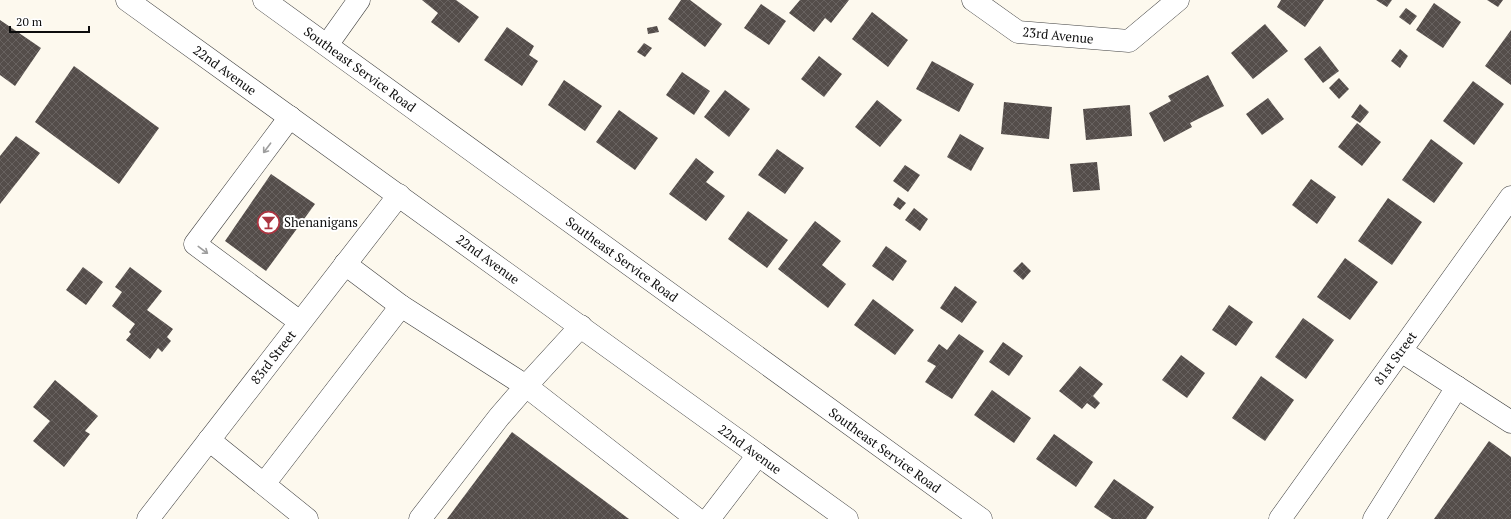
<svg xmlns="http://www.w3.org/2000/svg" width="1511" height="519" viewBox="0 0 1511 519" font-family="'PT Serif',serif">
<defs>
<pattern id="building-cross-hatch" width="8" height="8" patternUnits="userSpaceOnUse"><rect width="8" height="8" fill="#544d4a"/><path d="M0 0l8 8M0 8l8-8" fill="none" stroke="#686260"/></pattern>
</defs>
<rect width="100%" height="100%" fill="#fdf9ee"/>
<g fill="url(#building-cross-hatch)">
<path d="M422 0H456L479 17 459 43 431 22 438 13Z"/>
<path d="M681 0H690L722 24 705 47 668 19Z"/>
<path d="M800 0H849L831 23 825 18 814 32 789 13Z"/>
<path d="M1281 0H1324L1305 27 1277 7Z"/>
<path d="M1376 0H1392L1387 7Z"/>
<path d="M1487 0H1503L1498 7Z"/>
<path d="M1434 3 1461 22 1443 48 1416 30Z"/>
<path d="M761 4 786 21 769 45 744 28Z"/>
<path d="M1406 8 1417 16 1410 25 1399 17Z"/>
<path d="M872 12 908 40 888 67 852 39Z"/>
<path d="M0 20 41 48 15 86 0 75Z"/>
<path d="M1265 24 1288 51 1253 79 1231 53Z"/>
<path d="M657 26 659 32 648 34 647 28Z"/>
<path d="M507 27 534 46 529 55 538 61 522 86 484 60Z"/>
<path d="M1511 30V85L1485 66Z"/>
<path d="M644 43 652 48 645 57 637 52Z"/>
<path d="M1320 46 1339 71 1323 83 1304 59Z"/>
<path d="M1400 49 1408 56 1400 68 1391 61Z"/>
<path d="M819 56 842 74 824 97 801 79Z"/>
<path d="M932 61 974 84 959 112 916 89Z"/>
<path d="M74 66 159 128 119 184 35 122Z"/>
<path d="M682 72 710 91 694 115 666 95Z"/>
<path d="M1208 75 1224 106 1190 123 1192 127 1164 142 1149 113 1171 101 1168 96Z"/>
<path d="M1339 78 1349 89 1339 99 1329 88Z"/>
<path d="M564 80 602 106 585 131 548 105Z"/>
<path d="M1473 81 1504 104 1474 145 1443 121Z"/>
<path d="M725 90 750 109 729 137 704 117Z"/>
<path d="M1268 98 1284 119 1262 135 1246 114Z"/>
<path d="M877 100 902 120 880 147 855 127Z"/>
<path d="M1004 102 1052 107 1049 139 1001 134Z"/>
<path d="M1360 104 1369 112 1360 123 1351 117Z"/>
<path d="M1130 105 1132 136 1086 140 1083 109Z"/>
<path d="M619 110 658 138 635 170 596 142Z"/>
<path d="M1357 123 1381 142 1362 166 1338 147Z"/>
<path d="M960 134 984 148 971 171 947 157Z"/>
<path d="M16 136 40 153 0 204V156Z"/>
<path d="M1431 139 1463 163 1434 203 1402 180Z"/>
<path d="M777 149 804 168 785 194 758 175Z"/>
<path d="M696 158 714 172 706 182 725 196 706 221 669 194Z"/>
<path d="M1097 162 1100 190 1073 192 1070 164Z"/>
<path d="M905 165 920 175 908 192 893 181Z"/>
<path d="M271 174 315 204 266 271 225 241Z"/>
<path d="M1311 179 1336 197 1317 224 1292 205Z"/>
<path d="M898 197 906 203 900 210 893 205Z"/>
<path d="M1388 198 1422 222 1392 265 1358 241Z"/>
<path d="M914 208 928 219 920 231 905 220Z"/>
<path d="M748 211 788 240 767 268 728 239Z"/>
<path d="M815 221 841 241 822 265 846 284 828 308 778 269Z"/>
<path d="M886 246 907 261 893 281 872 266Z"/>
<path d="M1345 258 1378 282 1350 320 1317 297Z"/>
<path d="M1022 262 1031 271 1023 280 1013 271Z"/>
<path d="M83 267 103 282 86 305 66 290Z"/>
<path d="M130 267 162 291 147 310 173 329 167 337 171 341 162 352 158 348 150 359 126 340 131 334 129 332 135 324 112 306 122 292 115 287Z"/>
<path d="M955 286 977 302 962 323 940 308Z"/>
<path d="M873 299 914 330 895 355 854 325Z"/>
<path d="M1229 305 1253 322 1236 346 1212 330Z"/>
<path d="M1303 318 1334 340 1306 379 1275 357Z"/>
<path d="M959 334 984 351 952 399 925 382 936 366 927 361 939 344 947 350Z"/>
<path d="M1003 342 1023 356 1009 376 989 362Z"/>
<path d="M1181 355 1205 373 1187 398 1162 380Z"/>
<path d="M1080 366 1103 384 1093 396 1100 403 1095 409 1087 403 1082 409 1059 391Z"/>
<path d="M1261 376 1294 400 1265 441 1232 418Z"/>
<path d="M55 380 98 416 85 431 90 434 64 467 33 441 50 421 33 407Z"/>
<path d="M992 390 1031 418 1014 443 974 415Z"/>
<path d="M512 432 629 519H447Z"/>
<path d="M1054 434 1093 462 1076 487 1036 459Z"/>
<path d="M1489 441 1511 457V519H1434Z"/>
<path d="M1114 479 1154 507 1146 519H1112L1094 507Z"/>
</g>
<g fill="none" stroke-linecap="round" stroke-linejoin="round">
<defs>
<g id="minor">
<path d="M127 0 847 519"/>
<path d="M264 0 981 519"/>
<path d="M973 0 1018 32 1129 41 1178 0"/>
<path d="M327 45 359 0"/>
<path d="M290 117 195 244 300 322"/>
<path d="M345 264 401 306 526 386 581 326"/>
<path d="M1401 351 1511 422"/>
<path d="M209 440 307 519"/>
<path d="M264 484 401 306"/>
<path d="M148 519 399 195"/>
<path d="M420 519 499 417 526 386 697 519"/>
<path d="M709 519 758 455"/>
<path d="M1280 519 1511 197"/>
<path d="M1374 519 1457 387"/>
</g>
</defs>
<use href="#minor" stroke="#404040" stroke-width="23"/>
<use href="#minor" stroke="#fff" stroke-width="22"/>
</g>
<defs><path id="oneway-shaft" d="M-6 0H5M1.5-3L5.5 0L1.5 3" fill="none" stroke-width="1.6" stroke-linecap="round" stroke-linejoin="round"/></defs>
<g stroke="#9e9e9e">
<use href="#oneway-shaft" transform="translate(267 148) rotate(127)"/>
<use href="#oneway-shaft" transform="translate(203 250) rotate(37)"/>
</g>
<defs>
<symbol id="bar-ring" viewBox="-11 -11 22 22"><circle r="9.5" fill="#fff" stroke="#ac3541" stroke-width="1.5"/><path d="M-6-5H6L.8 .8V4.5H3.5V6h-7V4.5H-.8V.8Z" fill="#ac3541"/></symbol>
</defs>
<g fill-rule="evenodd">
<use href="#bar-ring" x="256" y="210" width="25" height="25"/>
</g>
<g text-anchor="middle" stroke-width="4" stroke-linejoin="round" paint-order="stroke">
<g font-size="13" fill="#0d0d0d" stroke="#fff">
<text transform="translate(1058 35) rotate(6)" y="5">23rd Avenue</text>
<text transform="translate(360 69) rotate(36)" y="5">Southeast Service Road</text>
<text transform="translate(225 70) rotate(36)" y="5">22nd Avenue</text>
<text transform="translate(488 259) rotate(36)" y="5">22nd Avenue</text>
<text transform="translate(622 259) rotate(36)" y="5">Southeast Service Road</text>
<text transform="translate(273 357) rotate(-52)" y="5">83rd Street</text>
<text transform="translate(1395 358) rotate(-54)" y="5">81st Street</text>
<text transform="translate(750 449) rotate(36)" y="5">22nd Avenue</text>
<text transform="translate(885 450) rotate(36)" y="5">Southeast Service Road</text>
</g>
<g font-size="13" fill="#0d0d0d" stroke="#fff" text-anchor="start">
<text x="284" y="227">Shenanigans</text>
</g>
</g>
<path d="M10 26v6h79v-6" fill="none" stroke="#0d0d0d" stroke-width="2"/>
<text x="16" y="26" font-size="12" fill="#0d0d0d" stroke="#ffffff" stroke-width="3" paint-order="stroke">20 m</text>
</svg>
